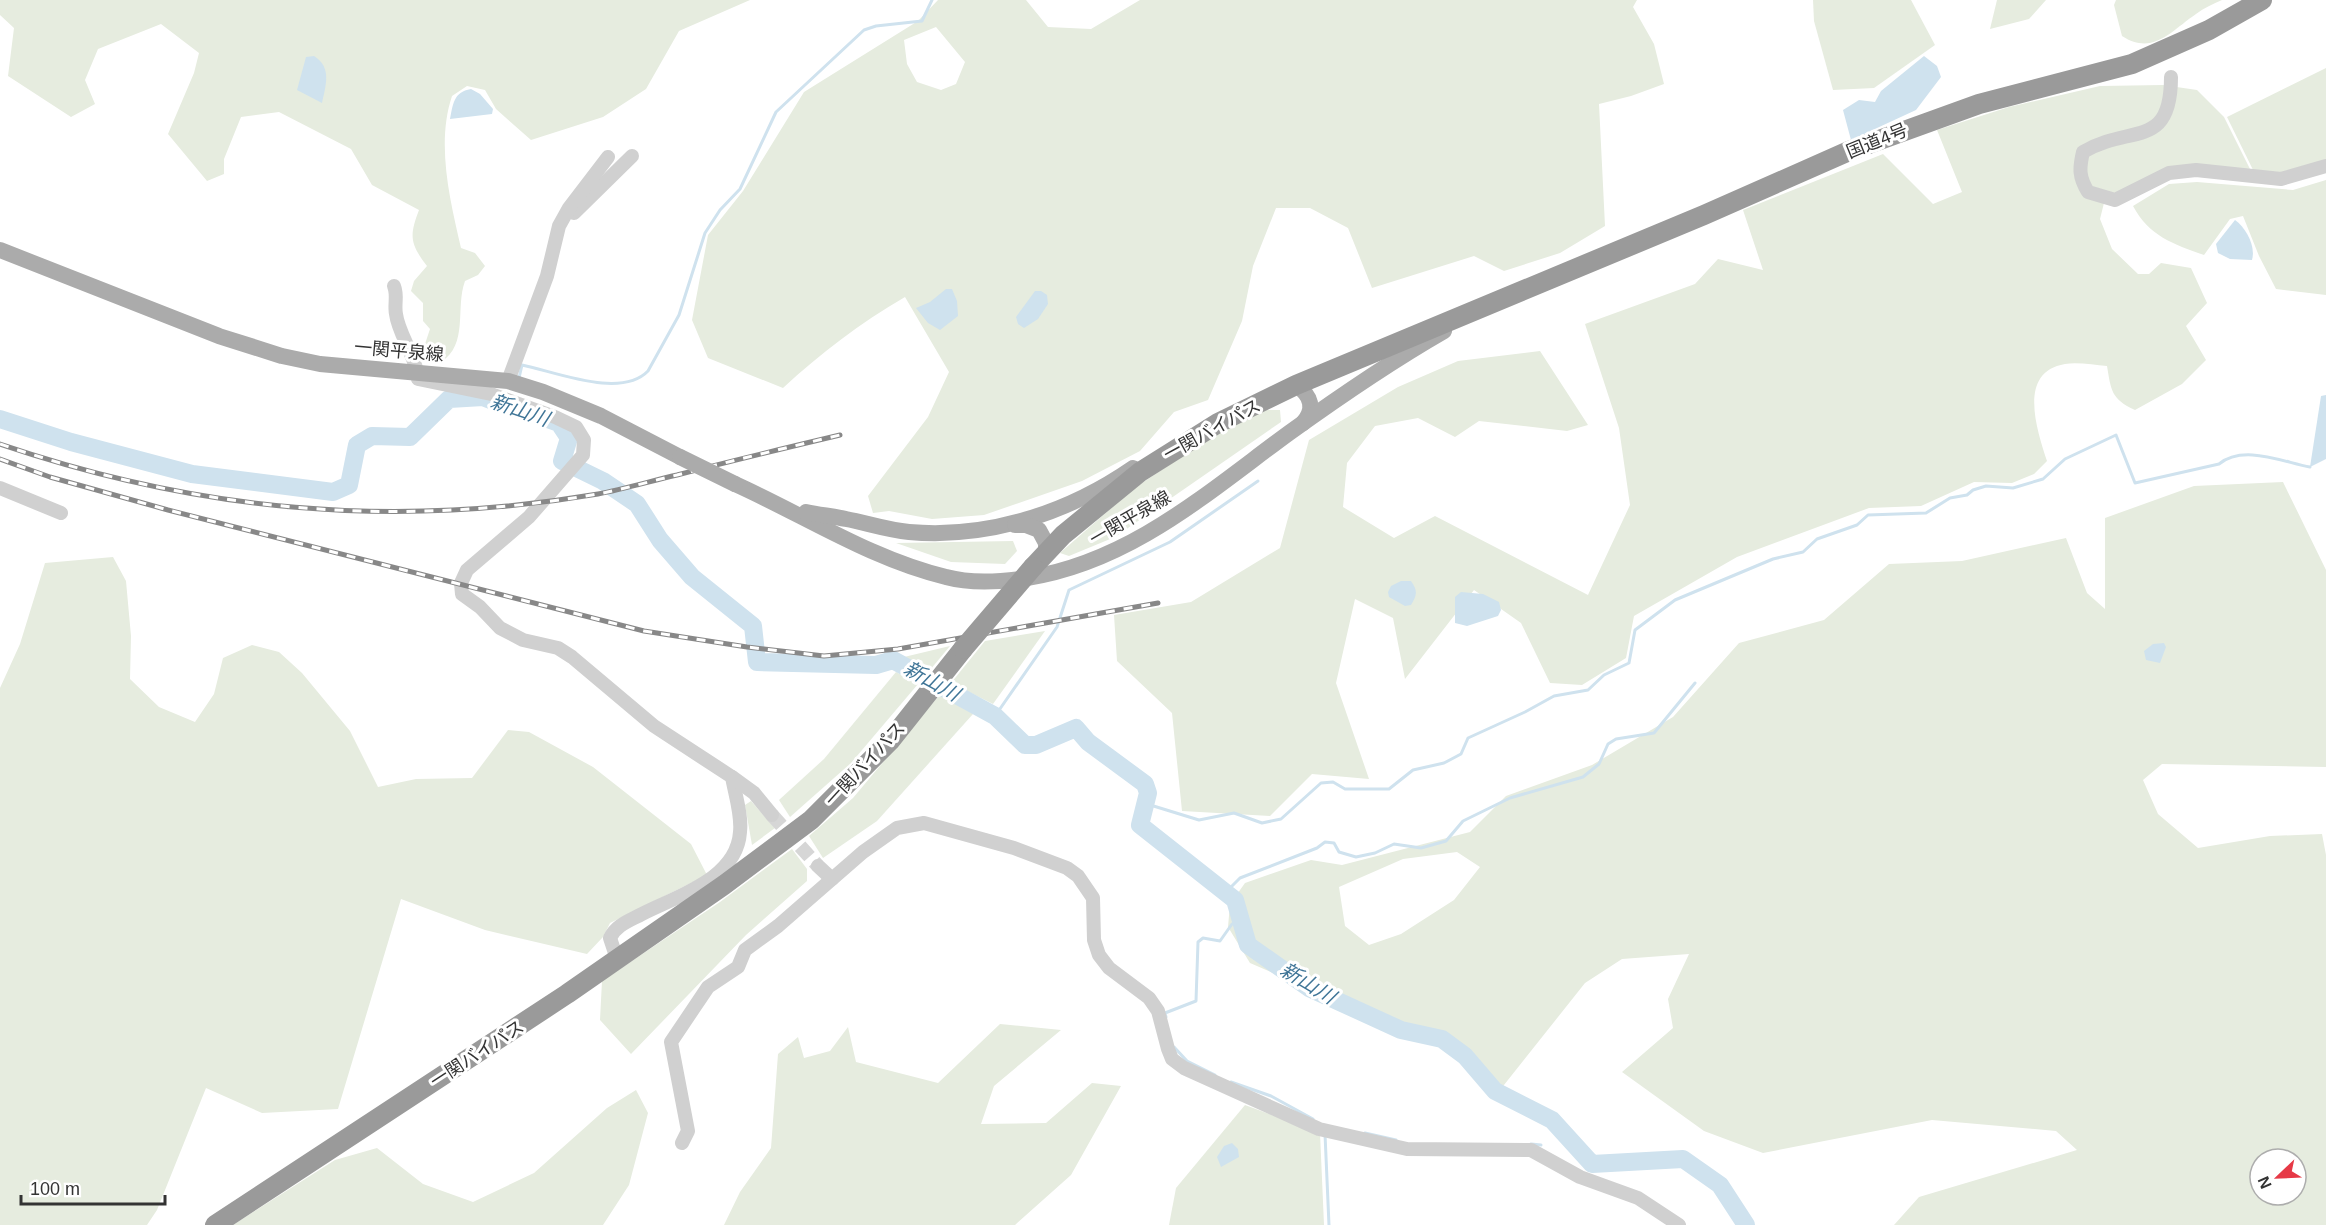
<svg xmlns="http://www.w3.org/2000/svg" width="2326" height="1225" viewBox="0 0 2326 1225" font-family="Helvetica,'Noto Sans JP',sans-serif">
<rect width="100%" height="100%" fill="#fff"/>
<g fill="#e6ecdf" fill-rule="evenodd">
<path d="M0 0H750L679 31 646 89 603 117 531 140 496 109 485 90 467 86 452 96C436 144 450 200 461 248L475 253 485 266 478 275 465 281C455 308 469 344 441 362L428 355 425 344 430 329 423 321V303L411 291 414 281 427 266C410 244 409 236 419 210L372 185 351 149 279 112 241 117 224 159V174L207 181 168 134 194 73 199 53 161 24 98 49 85 80 95 104 71 117 8 76 14 28 0 15Z"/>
<path d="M938 0H1026L1048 27 1091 29 1140 0H1637L1633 7 1654 44 1664 84 1631 96 1599 104 1605 226 1560 253 1504 271 1474 256 1372 288 1348 228 1310 208H1276L1253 266 1242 321 1208 400 1174 412 1140 451 1082 481 984 515 932 519 889 511 873 513 868 496 928 417 949 372 905 297C860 323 821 353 783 388L708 358 692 320 708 235 743 191 804 92 918 21ZM936 27 965 62 956 84 941 90 917 82 907 64 904 40Z"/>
<path d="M1813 0H1911L1935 45 1874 88 1833 90 1814 21Z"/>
<path d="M1997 0H2046L2029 19 1990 29Z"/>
<path d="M2116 0H2222C2213 4 2204 8 2196 14 2171 31 2153 56 2122 36L2114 5Z"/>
<path d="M2326 68V169L2256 176 2227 117Z"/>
<path d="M2163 85 2197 90 2224 117 2253 175 2177 169 2105 199 2100 219 2112 249 2138 274H2149L2161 263 2191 268 2207 303 2186 326 2206 360 2182 384 2135 410C2111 399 2111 390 2107 366 2094 365 2078 362 2065 364 2017 372 2037 430 2047 461L2034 474 2012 483 1974 482 1921 506 1869 508 1737 557 1634 616 1626 658 1582 685 1550 683 1521 623 1474 590 1405 679 1393 618 1355 599 1336 683 1369 779 1312 774 1270 816 1182 811 1172 713 1117 661 1114 615 1191 602 1280 548 1309 440 1398 387 1458 361 1540 351 1588 425 1567 431 1479 421 1455 437 1418 418 1375 426 1347 463 1343 507 1394 538 1435 516 1588 595 1630 505 1619 428 1585 324 1695 284 1718 259 1763 270 1743 210 1883 154 1933 204 1962 192 1937 130 2009 107 2100 86Z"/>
<path d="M2326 180V295L2276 289 2259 256 2243 216 2230 219 2204 255C2173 244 2149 236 2133 206L2169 184 2197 182 2293 190Z"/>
<path d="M1263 410H1280L1281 422 1115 537 1069 556 1060 553 1133 489 1211 437Z"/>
<path d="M2283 482 2326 570V767L2162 764 2143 780 2158 814 2198 848 2270 836 2322 834 2326 855V1225H1894L1919 1197 2077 1150 2056 1131 1932 1120 1763 1153 1704 1131 1622 1072 1673 1028 1668 999 1689 954 1622 959 1585 983 1500 1090 1456 1042 1401 1033 1314 985 1280 976 1250 963 1228 927 1230 904 1245 883 1311 860 1342 865 1470 832 1506 796 1592 765 1673 717 1739 643 1824 620 1889 564 1962 561 2066 538 2087 593 2105 609V518L2194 486ZM1457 852 1480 867 1454 900 1401 934 1369 945 1345 926 1339 887 1403 859ZM2260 1159H2296V1195H2260Z"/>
<path d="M1013 541 1017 551 1005 564 951 562 896 543Z"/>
<path d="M113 557 126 581 131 636 130 679 159 707 195 722 214 694 223 658 252 645 279 652 302 673 350 731 378 787 416 779 472 778 508 730 529 732 593 767 691 844 707 875 610 923 603 937 587 954 485 930 401 899 338 1109 262 1113 206 1088 157 1210 147 1225H0V688L20 644 45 563Z"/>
<path d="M1045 631 993 704 951 683 985 641Z"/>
<path d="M950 646 930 670 904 657Z"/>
<path d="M896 672 918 684 851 763 790 817 779 800 824 759Z"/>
<path d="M942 692 973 714 877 821 823 858 809 836 853 798Z"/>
<path d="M751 801 775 828 752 845 745 805Z"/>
<path d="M792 849 807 869V881L746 935 631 1054 600 1020 602 981 720 902Z"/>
<path d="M1000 1024 1061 1030 994 1086 981 1124 1046 1123 1092 1083 1121 1086 1071 1175 1015 1225H724L740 1192 771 1148 778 1054 798 1037 804 1058 830 1051 848 1027 856 1062 938 1083Z"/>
<path d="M636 1090 648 1113 629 1185 603 1225H233L335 1160 377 1148 423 1184 473 1202 534 1173 607 1108Z"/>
<path d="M1245 1105 1320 1133 1324 1225H1169L1176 1188Z"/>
</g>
<g fill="#cfe2ee">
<path d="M314 56C332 67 326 85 322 103L297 90 306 57Z"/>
<path d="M1924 56 1937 66 1941 77 1916 110 1851 140 1843 110 1859 100 1875 102 1881 91Z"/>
<path d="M471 89 480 94 493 109 492 114 450 119C453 105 453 92 471 89Z"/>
<path d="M2235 220C2246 228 2256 246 2252 260L2230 259 2218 253 2216 244Z"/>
<path d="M946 289H952L957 301 958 316 940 330 928 323 916 308 930 302Z"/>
<path d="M1035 291H1041L1047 295 1048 304 1038 319 1024 328 1018 324 1016 317Z"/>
<path d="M2326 395V459L2310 467 2321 396Z"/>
<path d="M1401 581H1411C1418 591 1417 595 1411 605L1405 606 1389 597 1388 592 1391 586Z"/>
<path d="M1461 592 1483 594 1499 602 1501 610 1498 616 1467 626 1455 623V597Z"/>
<path d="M2164 643 2166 647 2160 663 2146 660 2144 651 2153 644Z"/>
<path d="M1232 1143 1238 1149 1239 1157 1221 1167 1217 1157 1224 1146Z"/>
</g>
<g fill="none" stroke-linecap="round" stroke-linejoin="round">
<g stroke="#cfe2ee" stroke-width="3">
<path d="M519 378 522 365C556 372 621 399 648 371L679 315 705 233 720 210 740 189 776 112 864 30 876 26 922 21 932 0"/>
<path d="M995 716 1057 627 1069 590 1170 542 1258 481"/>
<path d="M1147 804 1199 820 1234 813 1262 823 1281 819 1321 783 1333 782 1345 789H1389L1413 770 1444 763 1461 754 1468 738 1525 712 1554 696 1588 690 1604 675 1629 663 1635 630 1675 600 1773 559 1803 552 1817 539 1857 525 1868 515 1926 513 1950 498 1967 495 1973 490 1986 486 2013 488 2043 479 2065 459 2116 435 2135 483 2219 464C2243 444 2283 462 2310 467"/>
<path d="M1226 892 1240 878 1317 848 1325 842 1334 843 1339 852 1356 857 1375 853 1394 844 1421 848 1446 841 1463 821 1510 798 1583 777 1599 764 1608 744 1616 739 1654 733 1695 683"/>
<path d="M1166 1017 1165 1013 1196 1001 1198 942 1203 938 1220 941 1232 924 1241 920"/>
<path d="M1174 1047 1187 1061 1215 1075"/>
<path d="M1231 1082 1271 1096 1313 1119"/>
<path d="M1365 1133 1396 1140"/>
<path d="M1325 1134 1329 1225"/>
<path d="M1531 1144 1541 1145"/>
</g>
<g stroke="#cfe2ee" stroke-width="18">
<path d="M542 417 559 423 569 438 562 461 603 481 637 504 660 540 692 577 753 626 757 662 876 665 893 660 995 716 1025 745H1036L1076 728 1088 742 1145 784 1148 793 1140 825 1235 900 1248 945 1309 988 1401 1030 1442 1039 1465 1056 1495 1091 1552 1120 1592 1164 1683 1159 1720 1185 1746 1225"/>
<path d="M0 419 71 442 192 474 333 492 349 485 357 445 372 436 410 437 449 399 483 397 496 402"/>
</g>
<path stroke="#d6d6d6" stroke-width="14" stroke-dasharray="14 7" stroke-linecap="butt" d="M772 815 818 866"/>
<g stroke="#d0d0d0" stroke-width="14">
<path d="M2171 77C2171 150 2131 124 2083 152 2079 169 2079 177 2088 192L2115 200 2169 173 2196 170 2281 179 2326 166"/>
<path d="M574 213 632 156"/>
<path d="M394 286C398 296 394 304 396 314 398 332 413 352 417 372"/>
<path d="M418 379 491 394 555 417 576 427 584 440 583 455 529 517 467 570 461 583 462 594 480 607 500 628 523 640 558 648 572 657 654 726 732 777C735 794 742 815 740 832 737 879 677 896 642 914 629 921 616 925 610 938L617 959"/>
<path d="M508 381 547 276 559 226 569 208 608 157"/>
<path d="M0 488 61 513"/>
<path d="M732 777 754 793 772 815"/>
<path d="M818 866 832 879"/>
<path d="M682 1143 688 1131 671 1042 708 987 738 967 745 950 778 926 863 852 897 828 924 823 1014 848 1067 868 1078 876 1093 898 1094 940 1099 955 1109 968 1149 998 1158 1011 1168 1049 1172 1059 1184 1068 1319 1129 1407 1149 1531 1150 1580 1177 1638 1198 1679 1225"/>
</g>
<g stroke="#ababab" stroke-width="16">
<path d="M0 250 219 336 282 356 320 364 508 381 543 392 601 416 680 457"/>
<path d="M1296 385C1312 396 1315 409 1303 423"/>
<path d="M735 484C804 515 871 559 946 577 972 584 1000 582 1027 578 1130 562 1207 493 1289 433 1339 397 1390 362 1444 331"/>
<path d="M806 512C819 515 833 516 846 519 867 523 887 530 909 532 988 539 1068 513 1133 468"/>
<path d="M1015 525H1026L1039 530 1046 543V553"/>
</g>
<g stroke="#9a9a9a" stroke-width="20">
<path d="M1033 567 1063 535 1140 472 1218 423 1296 385 1704 215 1849 151 1979 104 2132 64 2209 30 2262 0"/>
<path d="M215 1225 567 994 724 885 811 820 890 741 963 649"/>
</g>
<defs>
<g id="rail">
<path d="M0 444C197 511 392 529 598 494 624 489 651 481 677 475 731 461 785 448 840 435"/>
<path d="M0 459 50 477 168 510 644 631 747 647 824 656 898 649 1158 603"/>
</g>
</defs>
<use href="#rail" stroke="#888" stroke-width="5"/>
<use href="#rail" stroke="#fff" stroke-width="3" stroke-dasharray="9" stroke-linecap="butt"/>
<path stroke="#ababab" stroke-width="16" d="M680 457 735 484"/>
<path stroke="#9a9a9a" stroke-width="20" d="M963 649 1033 567"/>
</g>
<g text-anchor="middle" stroke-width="6" stroke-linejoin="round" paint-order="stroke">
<g font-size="18" fill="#333" stroke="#fff">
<text transform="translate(1877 141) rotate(-22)" y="6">国道4号</text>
<text transform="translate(399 351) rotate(5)" y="6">一関平泉線</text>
<text transform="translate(1212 430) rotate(-29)" y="6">一関バイパス</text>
<text transform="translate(1130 518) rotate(-30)" y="6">一関平泉線</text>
<text transform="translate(865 764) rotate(-47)" y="6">一関バイパス</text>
<text transform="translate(477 1054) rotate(-33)" y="6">一関バイパス</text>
</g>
<g font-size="20" font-style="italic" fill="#3f7597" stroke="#fff">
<text transform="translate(520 410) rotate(19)" y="7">新山川</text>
<text transform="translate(932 681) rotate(29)" y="7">新山川</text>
<text transform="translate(1308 983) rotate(31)" y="7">新山川</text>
</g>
</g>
<g transform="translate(2278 1177) rotate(247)"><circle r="28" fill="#ffffff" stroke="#adadad" stroke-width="1.5"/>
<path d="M0-4.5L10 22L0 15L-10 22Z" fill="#e63946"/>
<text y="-9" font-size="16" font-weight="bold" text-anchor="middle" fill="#333333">N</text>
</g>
<path d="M21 1195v9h144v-9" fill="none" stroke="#333333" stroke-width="3"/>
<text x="30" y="1195" font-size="18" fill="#333333" stroke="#ffffff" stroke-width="4.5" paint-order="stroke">100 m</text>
</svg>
